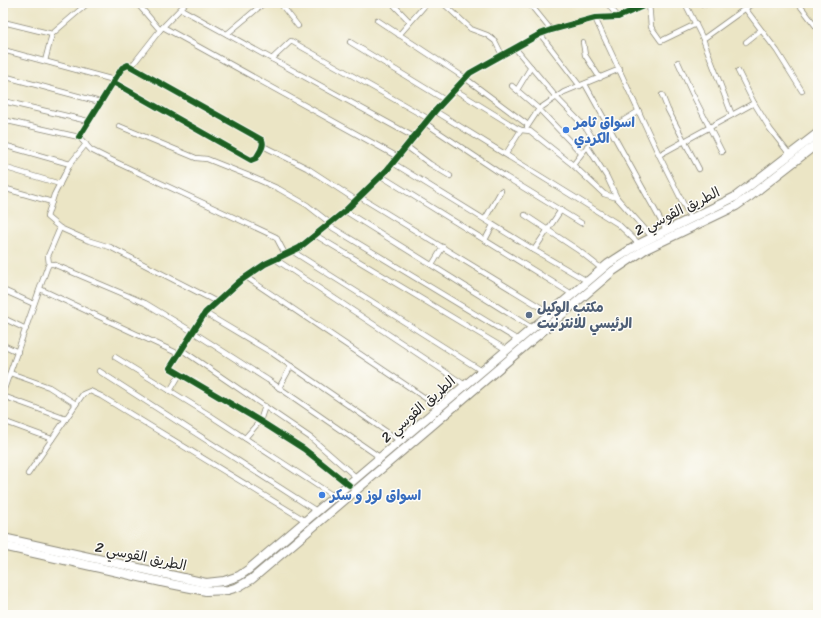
<svg xmlns="http://www.w3.org/2000/svg" width="821" height="618" viewBox="0 0 821 618" font-family="Sriracha,'Playpen Sans Arabic',sans-serif">
<rect width="100%" height="100%" fill="#fdfcf7"/>
<filter id="ink" filterUnits="userSpaceOnUse"><feTurbulence type="fractalNoise" baseFrequency=".025" numOctaves="2"/><feDisplacementMap in="SourceGraphic" scale="8" xChannelSelector="R" yChannelSelector="G"/><feConvolveMatrix kernelMatrix="1 2 1 2 8 2 1 2 1" color-interpolation-filters="sRGB"/></filter>
<filter id="wash" filterUnits="userSpaceOnUse"><feTurbulence type="fractalNoise" baseFrequency=".012" numOctaves="4" result="noise"/><feDisplacementMap in="SourceGraphic" scale="16" xChannelSelector="R" yChannelSelector="G"/><feGaussianBlur stdDeviation="0.9" result="paint"/><feColorMatrix in="noise" values="0 0 0 0 0 0 0 0 0 0 0 0 0 0 0 0 0 1.4 0 .05"/><feComposite in="paint" operator="in"/></filter>
<g filter="url(#wash)">
<rect width="100%" height="100%" fill="#ebe5c5"/>
</g>
<g filter="url(#ink)">
<g fill="none" stroke-linecap="round" stroke-linejoin="round">
<defs>
<g id="street">
<path d="M137 3 160 30"/>
<path d="M280 3 298 26"/>
<path d="M392 3 410 22"/>
<path d="M443 3 471 29 487 35 495 41 502 55"/>
<path d="M529 3 551 30"/>
<path d="M607 3 618 17"/>
<path d="M649 3 651 27 661 41 696 24"/>
<path d="M685 3 703 39 732 115"/>
<path d="M741 3 777 51 802 91"/>
<path d="M798 3 818 29"/>
<path d="M704 5 706 3"/>
<path d="M181 9 414 137"/>
<path d="M595 18 659 155 691 219"/>
<path d="M377 20 465 78 528 125"/>
<path d="M3 22 52 34"/>
<path d="M163 27 398 157"/>
<path d="M227 34 264 3"/>
<path d="M540 34 580 86"/>
<path d="M399 35 427 3"/>
<path d="M703 39 753 3"/>
<path d="M350 42 445 100"/>
<path d="M583 42 585 55 600 78"/>
<path d="M746 42 761 30"/>
<path d="M515 48 556 97 587 129 593 139"/>
<path d="M3 50 114 80"/>
<path d="M272 59 291 41 429 119"/>
<path d="M45 61 52 34 88 3"/>
<path d="M678 62 692 93 722 152"/>
<path d="M131 67 160 30 186 3"/>
<path d="M738 71 754 103 770 129 790 155"/>
<path d="M3 76 100 102"/>
<path d="M585 84 666 230"/>
<path d="M512 86 539 109 581 153"/>
<path d="M455 90 515 127 521 130 530 131 573 165 604 194 617 198"/>
<path d="M517 90 531 67"/>
<path d="M662 95 668 110 699 169"/>
<path d="M3 101 88 121"/>
<path d="M435 111 618 224 639 244"/>
<path d="M3 120 79 137 91 150 107 158 276 237 285 254"/>
<path d="M425 123 506 177 581 223"/>
<path d="M119 126 196 158 207 159 252 177 279 189 307 205 330 223"/>
<path d="M527 127 539 109 564 92 620 69"/>
<path d="M79 137 122 68 128 65 262 140C265 146 259 153 256 158L251 160 113 82"/>
<path d="M86 144 70 164 54 195 47 217 60 228 87 240 110 247 217 302"/>
<path d="M3 145 70 164"/>
<path d="M263 146 307 168 356 200"/>
<path d="M406 146 430 164 450 176"/>
<path d="M587 146 607 177 617 198 652 237"/>
<path d="M506 154 521 130"/>
<path d="M659 155 754 103"/>
<path d="M393 163 534 250 587 281"/>
<path d="M573 165 593 139 639 111"/>
<path d="M3 167 60 184"/>
<path d="M381 176 572 294"/>
<path d="M3 188 52 202"/>
<path d="M360 197 550 313"/>
<path d="M345 211 532 328"/>
<path d="M525 215 578 250 602 269"/>
<path d="M485 219 501 191"/>
<path d="M328 225 518 340"/>
<path d="M315 235 507 350"/>
<path d="M485 240 493 225"/>
<path d="M534 250 561 210"/>
<path d="M292 251 482 371"/>
<path d="M275 259 465 385"/>
<path d="M49 264 48 256 60 228"/>
<path d="M432 265 443 247"/>
<path d="M246 277 440 408"/>
<path d="M40 289 179 354"/>
<path d="M3 290 34 304"/>
<path d="M205 313 272 353 400 441"/>
<path d="M3 318 26 329"/>
<path d="M3 345 18 352"/>
<path d="M182 350 311 438 357 478"/>
<path d="M115 357 208 414 335 497"/>
<path d="M99 371 318 512"/>
<path d="M10 373 49 387 76 404"/>
<path d="M279 388 291 366"/>
<path d="M170 391 180 374"/>
<path d="M3 392 47 268 49 264H53L145 303 193 332 268 380 381 458"/>
<path d="M3 396 66 419"/>
<path d="M3 421 52 439"/>
<path d="M245 438 260 421 265 406"/>
<path d="M28 474 83 394 90 391 101 396 306 521"/>
<path d="M349 485 304 449 260 421 170 368 205 313 240 281 265 264 299 248 345 211 387 170 435 111 470 73 540 34 551 30 595 18 618 17 650 3"/>
</g>
<g id="highway">
<path d="M3 538 206 583 224 581 239 576 249 569 608 264 639 244 735 197 818 133"/>
<path d="M3 546 166 583 206 591 228 590 238 587 252 579 613 271 644 250 736 206 749 197 818 143"/>
</g>
</defs>
<use href="#street" stroke="#8b8878" stroke-width="6"/>
<use href="#highway" stroke="#8b8878" stroke-width="10"/>
<use href="#street" stroke="#fff" stroke-width="4.5"/>
<use href="#highway" stroke="#fff" stroke-width="8"/>
<defs>
<g id="cycleway">
<path d="M79 137 122 68 128 65 262 140C265 146 259 153 256 158L251 160 113 82"/>
<path d="M349 485 304 449 260 421 170 368 205 313 240 281 265 264 299 248 345 211 387 170 435 111 470 73 540 34 551 30 595 18 618 17 650 3"/>
</g>
</defs>
<use href="#cycleway" stroke="#fdfcf7" stroke-width="8"/>
<use href="#cycleway" stroke="#1b5e20" stroke-width="6"/>
</g>
</g>
<g fill="#3f7fe0" stroke="#fdfcf7" stroke-width="1.5">
<circle cx="566" cy="130" r="4"/>
<circle cx="322" cy="495" r="4"/>
</g>
<circle fill="#5c6f8a" stroke="#fdfcf7" stroke-width="1.5" cx="529" cy="315" r="4"/>
<g text-anchor="middle" stroke-width="3" stroke-linejoin="round" paint-order="stroke">
<g font-size="14" font-weight="bold" fill="#366cbe" stroke="#fdfcf7" text-anchor="start">
<text x="574" y="127">اسواق ثامر<tspan x="574" dy="16">الكردي</tspan></text>
<text x="330" y="500">اسواق لوز و سكر</text>
</g>
<g font-size="14" fill="#2b2b2b" stroke="#fdfcf7">
<text transform="translate(677 211) rotate(-26)" y="5">الطريق القوسي 2</text>
<text transform="translate(418 409) rotate(-41)" y="5">الطريق القوسي 2</text>
<text transform="translate(141 556) rotate(12)" y="5">الطريق القوسي 2</text>
</g>
<g font-size="14" font-weight="bold" fill="#4e5e75" stroke="#fdfcf7" text-anchor="start">
<text x="537" y="312">مكتب الوكيل<tspan x="537" dy="16">الرئيسي للانترنيت</tspan></text>
</g>
</g>
<rect width="821" height="618" fill="none" stroke="#fdfcf7" stroke-width="16"/>
</svg>
